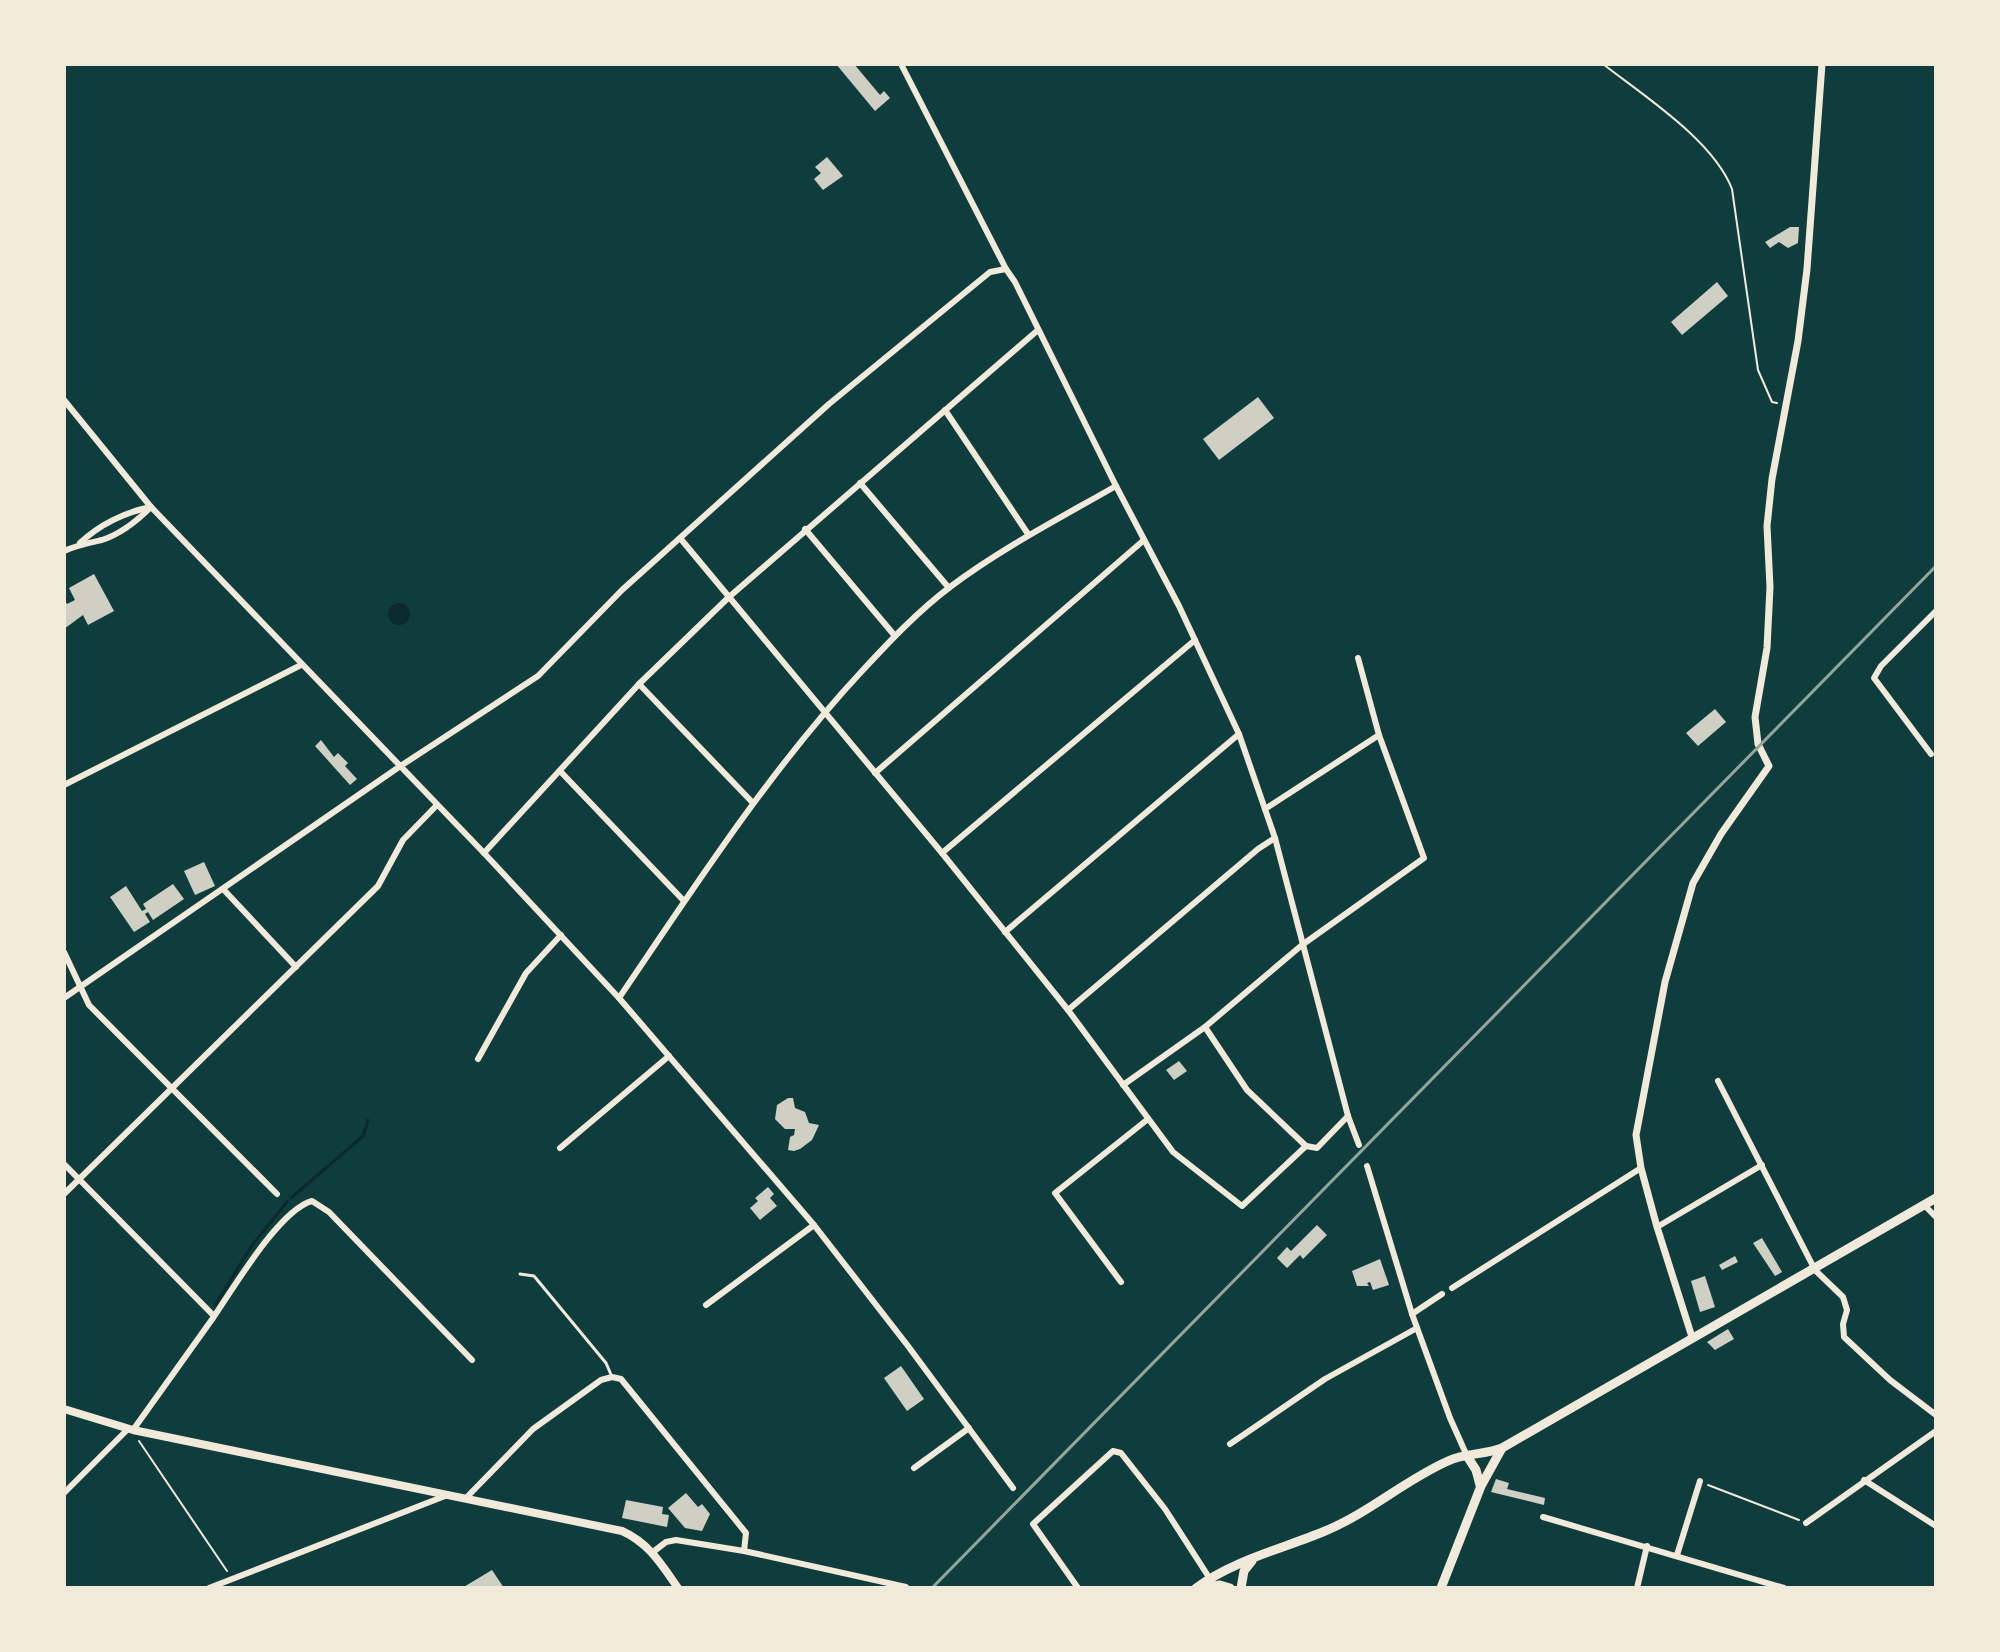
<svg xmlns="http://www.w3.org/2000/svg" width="2000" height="1652" viewBox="0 0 2000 1652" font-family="'PT Sans Narrow',sans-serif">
<rect width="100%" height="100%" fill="#0f3d3e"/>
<circle fill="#0a2a2b" cx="399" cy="614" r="11"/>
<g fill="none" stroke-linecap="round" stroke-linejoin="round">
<g stroke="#0a2a2b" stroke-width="3">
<path d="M291 1198 363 1136 368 1120"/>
<path d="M215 1305 253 1244 287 1202"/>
</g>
</g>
<g fill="#cfcfc3">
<path d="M836 64H854L880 95 884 91 890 98 875 111Z"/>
<path d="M827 157 843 176 823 190 814 179 821 173 815 167Z"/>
<path d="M1790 227H1799L1798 243 1788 248 1779 242 1770 248 1765 242Z"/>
<path d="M1717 282 1728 296 1682 335 1671 322Z"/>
<path d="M1258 397 1274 418 1219 460 1203 439Z"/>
<path d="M94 574 114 611 88 625 83 615 64 629V599L67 604 75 600 69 588Z"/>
<path d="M1715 709 1726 722 1698 746 1686 733Z"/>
<path d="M321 740 334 757 338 753 348 763 345 766 357 779 350 785 315 746Z"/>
<path d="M204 862 215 886 195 895 184 871Z"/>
<path d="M173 884 184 899 153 920 148 912 145 914 150 922 134 932 110 897 126 886 142 911 146 909 143 904Z"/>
<path d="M1179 1061 1187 1071 1174 1080 1166 1070Z"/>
<path d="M788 1098H793L795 1108 805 1112 809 1123 819 1125 812 1140 800 1149 794 1151 788 1150 790 1137 794 1135 795 1129H785L775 1119 777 1105Z"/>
<path d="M768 1187 774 1194 770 1198 777 1206 760 1220 750 1208 758 1201 755 1198Z"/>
<path d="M1317 1225 1327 1235 1303 1259 1300 1255 1287 1268 1277 1258 1287 1247 1291 1251Z"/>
<path d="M1762 1238 1782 1272 1775 1276 1753 1243Z"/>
<path d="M1735 1256 1738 1262 1722 1270 1719 1265Z"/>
<path d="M1380 1259 1389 1285 1373 1290 1370 1282 1367 1283 1369 1286H1357L1352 1271Z"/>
<path d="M1705 1276 1715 1307 1700 1312 1691 1281Z"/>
<path d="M1728 1329 1734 1339 1715 1350 1707 1342Z"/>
<path d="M901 1366 924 1399 907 1411 884 1378Z"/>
<path d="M1496 1479 1509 1483 1507 1489 1545 1498 1544 1505 1491 1492Z"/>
<path d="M686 1493 698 1507 702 1504 710 1514 702 1531 685 1528 668 1508Z"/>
<path d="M626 1500 663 1507 662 1514 669 1515 667 1527 622 1518Z"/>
<path d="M492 1570 504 1588H462Z"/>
</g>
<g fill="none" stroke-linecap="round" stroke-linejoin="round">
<g stroke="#f1e9da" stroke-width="2">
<path d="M1603 64C1644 96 1713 140 1732 189L1758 370 1772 402 1777 403"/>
<path d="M139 1441 227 1571"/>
<path d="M1708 1485 1799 1520"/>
</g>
<path stroke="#f1e9da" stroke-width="3" d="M520 1274 534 1276 606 1363 612 1377"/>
<g stroke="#f1e9da" stroke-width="6">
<path d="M901 64 1006 269 1015 282 1116 486 1179 606 1239 734 1275 838 1348 1116 1359 1145"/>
<path d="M64 400 151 507 484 853 619 998 814 1225 908 1346 1013 1488"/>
<path d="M945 410 1028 534"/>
<path d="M860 483 949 588"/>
<path d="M805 529 895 636"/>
<path d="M680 538 942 853 1068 1010 1173 1152 1242 1206 1306 1146"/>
<path d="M80 543C99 525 125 512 151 507"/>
<path d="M64 551C77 545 88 543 102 540 121 534 137 521 151 507"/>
<path d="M639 684 753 803"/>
<path d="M1931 754 1874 678 1881 666 1936 611"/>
<path d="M560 771 684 901"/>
<path d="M875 773 1144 540"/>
<path d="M64 785 301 665"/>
<path d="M1265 809 1379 735"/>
<path d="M484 853 639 684 729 597 1038 330"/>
<path d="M942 853 1195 640"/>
<path d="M224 890 296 967"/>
<path d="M1005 932 1239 734"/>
<path d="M64 952 89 1005 277 1194"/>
<path d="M64 998 399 767 538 676 622 590 829 404 990 272 1006 269"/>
<path d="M619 998C695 886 769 771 862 671 889 642 917 612 950 587 1002 548 1060 518 1116 486"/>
<path d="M1068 1010 1258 849 1275 838"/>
<path d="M1205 1027 1247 1090 1306 1146"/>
<path d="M478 1059 526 973 561 935"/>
<path d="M1718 1081 1815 1270 1843 1297 1847 1310 1843 1324 1844 1337 1890 1380 1936 1415"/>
<path d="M1123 1085 1205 1027 1302 945 1424 858 1379 735 1358 658"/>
<path d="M1306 1146 1317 1148 1348 1116"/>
<path d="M560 1148 669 1056"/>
<path d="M64 1164 214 1316"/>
<path d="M1367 1166 1412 1314 1450 1418 1467 1456"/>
<path d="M64 1194 378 886 403 840 436 806"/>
<path d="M1924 1205 1936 1217"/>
<path d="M1657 1227 1762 1165"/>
<path d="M1121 1282 1055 1193 1148 1119"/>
<path d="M1452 1288 1641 1168"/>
<path d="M706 1305 814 1225"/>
<path d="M1412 1314 1442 1294"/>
<path d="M133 1430C159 1393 186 1356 213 1318 233 1289 279 1210 312 1201L329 1212 472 1360"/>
<path d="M1230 1444 1325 1379 1417 1328"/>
<path d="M914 1468 969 1428"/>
<path d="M1864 1480 1936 1526"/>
<path d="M64 1493 128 1429"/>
<path d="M466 1498 533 1429 601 1380 612 1377 621 1379 746 1533 744 1551"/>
<path d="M1543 1517 1784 1588"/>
<path d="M1806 1523 1936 1431"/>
<path d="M653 1552 666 1542 676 1540 744 1551 906 1587"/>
<path d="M1677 1555 1700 1481"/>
<path d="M209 1588 445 1496"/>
<path d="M1078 1588 1033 1524 1113 1451 1121 1453 1165 1509 1212 1582"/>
<path d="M1637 1588 1647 1546"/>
</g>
<path stroke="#f1e9da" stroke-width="7" d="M1692 1337 1657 1227 1641 1168 1636 1135 1665 982 1693 883 1721 834 1769 766 1758 744 1755 717 1767 648 1770 587 1767 526 1772 479 1798 341 1807 269 1822 64"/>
<path stroke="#f1e9da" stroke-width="8" d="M64 1409 133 1430 622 1531C649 1543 662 1565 678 1588"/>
<g stroke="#f1e9da" stroke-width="9">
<path d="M1467 1456 1476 1470 1480 1485"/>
<path d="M1196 1588C1234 1560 1282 1549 1325 1531 1369 1513 1405 1480 1448 1461 1465 1453 1484 1455 1502 1448L1936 1198"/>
<path d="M1201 1588 1220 1585 1230 1588"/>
<path d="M1241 1588 1244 1571 1252 1561"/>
<path d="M1441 1588 1481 1486 1502 1448"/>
</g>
<path stroke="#97a49c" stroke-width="3" d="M932 1588 1936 566"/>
</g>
<rect width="2000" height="1652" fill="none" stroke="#f1e9da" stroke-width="132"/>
</svg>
